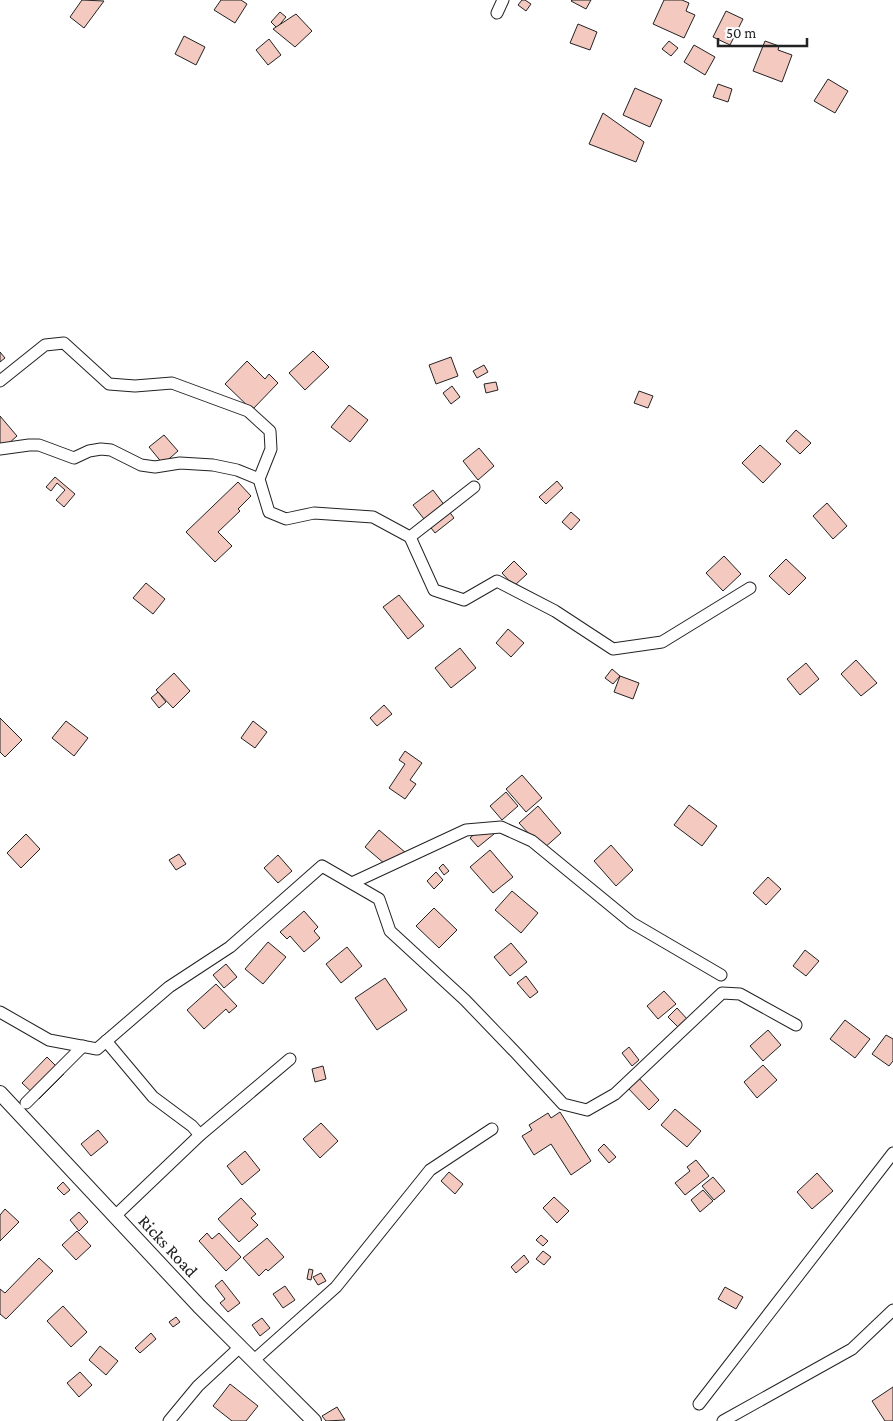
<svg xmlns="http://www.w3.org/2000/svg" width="893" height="1421" viewBox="0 0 893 1421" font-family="'Crimson Pro',serif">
<rect width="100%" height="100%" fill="#fff"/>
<g fill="#f3c9c0" stroke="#222">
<path d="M82 0 104 1 84 28 70 17Z"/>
<path d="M221 0H241L247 4 235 23 214 10Z"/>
<path d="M522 0H525L531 4 526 11 518 5Z"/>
<path d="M572 0H591L586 9 571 1Z"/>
<path d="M664 0H682L689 3 686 11 695 15 684 38 653 24Z"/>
<path d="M726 11 743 19 730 45 713 37Z"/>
<path d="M280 12 286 17 277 28 271 22Z"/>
<path d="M296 14 312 31 295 47 273 29Z"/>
<path d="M578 24 597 32 590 50 570 43Z"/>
<path d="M184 36 205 47 196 65 175 54Z"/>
<path d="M269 39 281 55 268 65 256 50Z"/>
<path d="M669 41 678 48 671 56 662 49Z"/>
<path d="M765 41 779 46 778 50 792 55 782 82 753 71Z"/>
<path d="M694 45 715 57 705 75 684 62Z"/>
<path d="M828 79 848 91 835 113 814 101Z"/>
<path d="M718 84 732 89 728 102 713 97Z"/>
<path d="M635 88 662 100 650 127 623 115Z"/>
<path d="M603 113 644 142 636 162 589 144Z"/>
<path d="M313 351 329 367 305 390 289 373Z"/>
<path d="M0 352 5 358 0 362Z"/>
<path d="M451 357 458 376 436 384 429 365Z"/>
<path d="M247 361 265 379 269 374 278 383 252 410 225 384Z"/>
<path d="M484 365 488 372 477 378 473 371Z"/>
<path d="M496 382 498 390 486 393 484 384Z"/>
<path d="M452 386 460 397 451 404 443 393Z"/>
<path d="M639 391 653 396 648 408 634 403Z"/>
<path d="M349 405 368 420 350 442 331 427Z"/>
<path d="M0 416 17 436 0 451Z"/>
<path d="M796 430 811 443 800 454 786 441Z"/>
<path d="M164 435 178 451 163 464 149 447Z"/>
<path d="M760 445 781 464 763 483 742 463Z"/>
<path d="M479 448 494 466 478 480 463 461Z"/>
<path d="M55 477 75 494 64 507 56 500 65 490 57 483 51 491 46 487Z"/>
<path d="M557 481 563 488 546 504 539 497Z"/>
<path d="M238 482 251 496 238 509 240 511 218 532 232 546 215 562 186 532Z"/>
<path d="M433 490 454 518 435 533 413 505Z"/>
<path d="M827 503 847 526 833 539 813 516Z"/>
<path d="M571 512 580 520 571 530 562 522Z"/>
<path d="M724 556 741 574 723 591 706 573Z"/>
<path d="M786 559 806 578 789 595 769 576Z"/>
<path d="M514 561 527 574 514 586 502 573Z"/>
<path d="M146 583 165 599 153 614 133 598Z"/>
<path d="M399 595 424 626 408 639 383 607Z"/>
<path d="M508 629 524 643 511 657 496 643Z"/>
<path d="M460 648 476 668 451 688 435 668Z"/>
<path d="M856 660 877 683 861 696 841 674Z"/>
<path d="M806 663 819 679 800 695 787 679Z"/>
<path d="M612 669 620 676 613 684 605 678Z"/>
<path d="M174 673 190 691 173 708 156 690Z"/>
<path d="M620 676 639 683 633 699 614 692Z"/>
<path d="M158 692 166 702 159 708 151 698Z"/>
<path d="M384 705 392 714 377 726 370 718Z"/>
<path d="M0 718 22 740 5 757 0 752Z"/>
<path d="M66 721 88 738 74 756 52 738Z"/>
<path d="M253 721 267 732 255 748 241 738Z"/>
<path d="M405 751 422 763 410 780 416 784 405 799 389 788 405 764 399 760Z"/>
<path d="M522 775 542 798 526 812 506 789Z"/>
<path d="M506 792 518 806 502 820 490 806Z"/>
<path d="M689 805 717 826 702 846 674 825Z"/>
<path d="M538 806 561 833 543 849 519 823Z"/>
<path d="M486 824 494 834 478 847 470 838Z"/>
<path d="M379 830 406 853 392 870 365 847Z"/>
<path d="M26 834 40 849 21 868 7 853Z"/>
<path d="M611 845 633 870 616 886 594 861Z"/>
<path d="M490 850 513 877 493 893 470 867Z"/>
<path d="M179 854 186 864 176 870 169 860Z"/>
<path d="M278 855 292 871 278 883 264 868Z"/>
<path d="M443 864 449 871 444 875 439 868Z"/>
<path d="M436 872 443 880 434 889 427 881Z"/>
<path d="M768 877 781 889 766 905 753 893Z"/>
<path d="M512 891 538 913 521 933 495 910Z"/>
<path d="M434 908 457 930 439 948 416 926Z"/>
<path d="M304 911 318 927 314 931 320 938 304 952 290 936 287 939 280 932Z"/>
<path d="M268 942 286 957 263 984 245 969Z"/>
<path d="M511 943 527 962 510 976 494 957Z"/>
<path d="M347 947 362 966 341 983 326 964Z"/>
<path d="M805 950 819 961 806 976 793 966Z"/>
<path d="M226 964 237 977 224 988 213 975Z"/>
<path d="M526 976 538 992 530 998 517 983Z"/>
<path d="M385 978 407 1010 377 1030 355 998Z"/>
<path d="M216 984 237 1006 229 1013 226 1009 204 1029 187 1010Z"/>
<path d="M664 991 676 1004 658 1019 647 1006Z"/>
<path d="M677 1008 688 1020 679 1028 668 1017Z"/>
<path d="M845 1020 870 1039 855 1058 830 1039Z"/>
<path d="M768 1030 781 1045 763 1061 750 1046Z"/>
<path d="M886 1035 893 1039V1061L889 1066 872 1054Z"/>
<path d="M629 1047 639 1060 632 1066 622 1053Z"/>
<path d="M47 1057 64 1074 39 1099 22 1083Z"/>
<path d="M763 1065 777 1080 757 1098 744 1082Z"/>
<path d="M323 1066 326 1079 315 1082 312 1069Z"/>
<path d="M637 1076 659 1100 649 1110 626 1086Z"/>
<path d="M675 1109 701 1131 687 1147 661 1125Z"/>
<path d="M560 1112 591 1161 571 1175 551 1144 534 1155 522 1136 532 1130 529 1125 548 1113 551 1118Z"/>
<path d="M321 1123 338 1141 320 1158 303 1139Z"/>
<path d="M98 1130 108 1142 91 1156 81 1144Z"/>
<path d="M604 1144 616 1157 609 1163 598 1150Z"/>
<path d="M245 1151 260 1170 242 1185 227 1166Z"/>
<path d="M696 1160 709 1176 685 1195 675 1183 690 1171 687 1167Z"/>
<path d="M449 1172 463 1184 455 1194 441 1181Z"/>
<path d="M817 1173 833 1191 812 1209 797 1192Z"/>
<path d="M713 1177 725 1191 714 1200 702 1186Z"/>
<path d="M63 1182 70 1190 64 1195 57 1188Z"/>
<path d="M703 1190 713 1201 700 1212 691 1200Z"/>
<path d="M554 1197 569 1211 557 1223 543 1208Z"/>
<path d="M241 1198 256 1214 251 1218 258 1225 239 1242 218 1219Z"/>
<path d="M5 1209 19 1222 0 1241V1215Z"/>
<path d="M79 1212 88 1222 79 1231 70 1220Z"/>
<path d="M77 1231 91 1246 76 1260 62 1245Z"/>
<path d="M207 1233 212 1239 219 1233 241 1257 226 1271 199 1241Z"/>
<path d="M541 1235 548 1241 543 1246 536 1240Z"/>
<path d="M267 1238 284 1257 268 1271 266 1269 259 1276 243 1258Z"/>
<path d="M543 1251 551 1257 544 1265 536 1259Z"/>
<path d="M524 1255 529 1262 516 1273 511 1267Z"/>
<path d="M39 1258 53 1271 6 1319 0 1314V1289L5 1293Z"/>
<path d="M309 1269 313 1270 311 1280 307 1279Z"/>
<path d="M321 1273 326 1281 318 1285 313 1277Z"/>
<path d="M222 1280 240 1303 228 1312 220 1303 225 1299 215 1286Z"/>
<path d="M285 1286 295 1300 283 1308 273 1294Z"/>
<path d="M725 1287 743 1297 736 1309 718 1299Z"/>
<path d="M63 1306 87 1332 71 1347 47 1321Z"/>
<path d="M176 1317 180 1322 173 1327 169 1322Z"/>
<path d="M262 1318 270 1328 260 1336 252 1325Z"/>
<path d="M151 1333 156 1339 140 1353 135 1348Z"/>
<path d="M100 1346 118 1361 106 1375 89 1360Z"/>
<path d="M80 1372 92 1385 79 1397 67 1383Z"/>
<path d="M230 1384 258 1406 246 1421H232L213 1406Z"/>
<path d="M893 1387V1421H885L872 1401Z"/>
<path d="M337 1407 345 1420 326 1421 322 1416Z"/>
</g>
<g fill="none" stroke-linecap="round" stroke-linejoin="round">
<defs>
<g id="minor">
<path d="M497 13 503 0"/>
<path d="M0 381 45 345 64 343 109 384 135 386 172 383 248 411 270 431 271 449 259 479 269 512 286 519 314 513 373 517 410 537 434 590 464 600 497 581 555 611 613 649 662 642 750 588"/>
<path d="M0 449 29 445H39L74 458 89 451 101 449 111 450 141 465 155 467 180 463 213 465 237 470 259 479"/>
<path d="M410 537 474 487"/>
<path d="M352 883 466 830 501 827 532 841 632 923 721 975"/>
<path d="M0 1012 49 1040 97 1049 169 987 230 947 322 866 379 899 390 931 465 1000 516 1053 563 1104 587 1110 615 1094 722 993 740 994 796 1025"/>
<path d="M106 1041 153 1097 192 1126 200 1135"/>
<path d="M26 1103 83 1046"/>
<path d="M115 1216 200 1135 290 1059"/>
<path d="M253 1361 336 1287 430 1170 492 1129"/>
<path d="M699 1404 893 1153"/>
<path d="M169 1421 198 1386 240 1347"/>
<path d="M723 1421 852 1349 893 1310"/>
</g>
<path id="tertiary" d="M0 1093 199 1306 314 1421"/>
</defs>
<use href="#minor" stroke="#222" stroke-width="13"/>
<use href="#tertiary" stroke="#222" stroke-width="16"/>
<use href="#minor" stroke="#fff" stroke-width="11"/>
<use href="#tertiary" stroke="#fff" stroke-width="14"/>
</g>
<g text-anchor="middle" stroke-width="4" stroke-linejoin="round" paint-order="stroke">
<g font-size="18" fill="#222" stroke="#fff">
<text transform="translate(168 1246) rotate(47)" y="6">Ricks Road</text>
</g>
</g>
<path d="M718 38v8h89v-8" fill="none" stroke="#222222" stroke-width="2.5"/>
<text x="726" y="38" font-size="15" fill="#222222" stroke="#ffffff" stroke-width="4" paint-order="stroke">50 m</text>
</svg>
